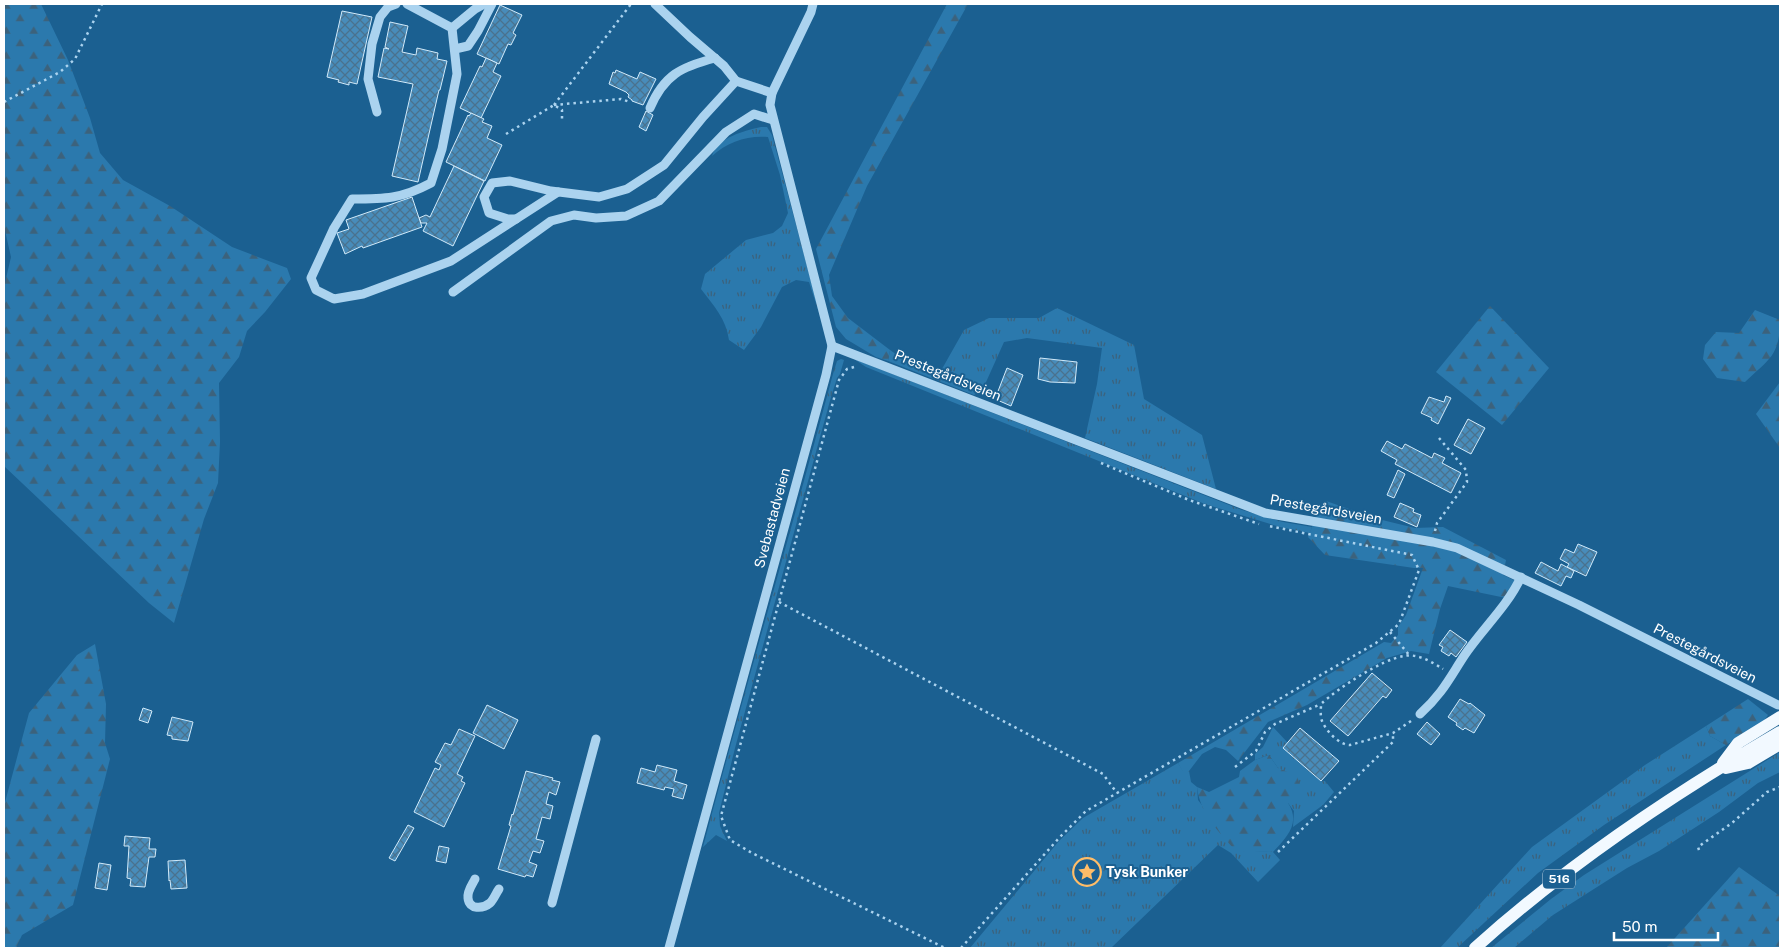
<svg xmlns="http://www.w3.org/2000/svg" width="1784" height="952" viewBox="0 0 1784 952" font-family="'Public Sans',sans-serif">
<defs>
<pattern id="grass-tufts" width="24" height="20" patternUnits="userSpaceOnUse" patternTransform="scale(1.25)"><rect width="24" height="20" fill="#2b79ad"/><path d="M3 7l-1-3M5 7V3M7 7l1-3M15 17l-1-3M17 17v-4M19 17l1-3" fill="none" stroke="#3c627c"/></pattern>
<pattern id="forest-firs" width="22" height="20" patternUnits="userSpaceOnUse" patternTransform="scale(1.25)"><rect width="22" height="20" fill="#2b79ad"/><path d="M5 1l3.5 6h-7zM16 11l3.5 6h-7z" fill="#3c627c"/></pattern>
<pattern id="building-cross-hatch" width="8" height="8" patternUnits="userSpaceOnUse" patternTransform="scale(1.25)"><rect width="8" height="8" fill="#488cba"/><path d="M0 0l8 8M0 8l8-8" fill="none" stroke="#4a728e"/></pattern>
</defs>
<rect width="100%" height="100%" fill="#1b6091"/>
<g fill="url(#grass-tufts)">
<path d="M761 127H767L772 135 822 322 809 282 796 280 782 287 761 327 744 350 729 340C726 319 714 306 701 289L705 274 746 240 773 233 782 226 788 213 780 175 768 137C748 135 727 142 712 156 718 137 744 131 761 127Z"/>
<path d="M1057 308 1134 345 1144 399 1202 435 1216 489 1085 438 1097 384 1102 348 1027 338 1004 342 982 391 974 395 888 361 890 350 910 364 938 376 964 330 989 318H1039Z"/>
<path d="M841 359 844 360 840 374 837 378 831 397 735 748 719 813 720 826 727 841 716 835 703 847C745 689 791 532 833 374L837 361Z"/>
<path d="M854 359 1242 510 1283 522 1312 527 1310 533 1280 527 1205 504 866 367Z"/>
<path d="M1706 726 1710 736 1726 745 1604 825 1538 873 1457 948H1440L1532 847 1645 765Z"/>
<path d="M1273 727 1288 743 1283 748 1321 781H1325L1334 792 1323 805 1293 827 1294 811 1288 803 1278 768 1269 755 1255 760V754L1263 747Z"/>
<path d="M1780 752V772L1758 783 1719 812 1659 851 1627 868 1553 915 1514 948H1491L1551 899 1584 875Z"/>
<path d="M1178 763 1183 771H1189L1191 782 1197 787 1198 800 1236 850 1273 852 1280 860 1258 882 1231 853 1218 845 1111 948H970L1059 841 1083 818Z"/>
</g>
<g fill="url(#forest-firs)">
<path d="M4 4H41L68 60 90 118 100 153 123 180 170 206 232 247 287 268 291 279 265 312 247 331 239 357 219 383 220 442 218 483 204 519 174 623 149 603 4 466V287L11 257 4 226Z"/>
<path d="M947 4H968L867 186 829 275 832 296 848 318 890 350 888 361 876 357 846 339 836 327 816 249Z"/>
<path d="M1490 306 1549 368 1502 425 1436 372Z"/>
<path d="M1755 310 1780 320C1780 356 1769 359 1745 382L1717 378 1703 359 1705 345 1716 332 1739 333Z"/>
<path d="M1780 382V448L1756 414Z"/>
<path d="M1326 501 1378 519 1415 528 1443 527 1506 560 1503 575 1516 581 1506 598 1448 586 1440 609 1429 654 1411 651 1387 658 1307 705 1268 722 1238 761 1226 750 1215 747 1202 754 1189 771 1183 772 1178 763 1384 642 1391 643 1398 635V627L1406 615 1423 568H1414L1325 555 1308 537 1321 505Z"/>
<path d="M95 644 106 704 105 743 110 759 73 905 22 935 16 948H4V806L29 713 77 655Z"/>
<path d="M1748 699 1768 715 1761 725 1726 745 1710 736 1706 726Z"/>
<path d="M1269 755 1278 768 1297 776 1302 791 1288 803C1301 823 1287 837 1273 852L1236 851C1219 832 1200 814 1197 787L1209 792 1239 777 1240 771 1255 760Z"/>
<path d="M1739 867 1780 896V948H1666Z"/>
</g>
<g fill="url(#building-cross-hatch)" stroke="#d1eafa">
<path d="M500 5 522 15 513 33 516 35 511 45 508 44 499 64 477 54Z"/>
<path d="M342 11 372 17 357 84 349 82V85L338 82 339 80 327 77Z"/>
<path d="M390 22 408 26 402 52 416 55 417 48 438 53 437 59 447 61 440 90H439L418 182 392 176 413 84 378 77 384 48 389 49 385 47Z"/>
<path d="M486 58 497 63 493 72 501 76 481 118 460 108 480 66 482 67Z"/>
<path d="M616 70 637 79 640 72 656 79 643 105 632 101V100L628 97 629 95 626 92 609 84 613 72 615 73Z"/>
<path d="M646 111 653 115 646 131 639 127Z"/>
<path d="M471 113 484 119 482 122 492 126 487 138 502 145 485 181 446 162 468 115 469 116Z"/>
<path d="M454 166 484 181 453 246 423 231 427 223H421L419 218 426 215 430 217Z"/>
<path d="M412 197 422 227 363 248 362 246 345 254 337 233 349 229 346 220Z"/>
<path d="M1040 358 1077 362 1075 383 1050 382 1038 379Z"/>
<path d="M1007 368 1023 375 1011 406 995 399Z"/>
<path d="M1446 396 1451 398 1438 424 1431 420 1432 418 1421 413 1429 397 1444 402Z"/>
<path d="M1468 419 1485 428 1471 454 1454 445Z"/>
<path d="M1387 441 1402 449 1405 444 1432 458 1434 453 1445 458 1442 463 1461 473 1451 493 1395 464 1397 460 1381 451Z"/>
<path d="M1398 470 1405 474 1394 498 1387 495Z"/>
<path d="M1400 503 1414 509 1413 512 1421 515 1417 527 1394 517Z"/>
<path d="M1578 544 1597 552 1586 576 1567 567 1569 564 1560 559 1565 549 1574 553Z"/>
<path d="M1541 562 1558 571 1561 564 1574 571 1571 578 1566 576 1561 586 1535 573Z"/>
<path d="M1450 630 1467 642 1456 657 1451 653 1449 656 1441 651 1443 647 1439 645Z"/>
<path d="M1372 673 1392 690 1386 698 1383 696 1348 736 1330 721Z"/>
<path d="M1460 699 1469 704 1470 703 1485 715 1474 733 1465 728 1463 730 1456 725 1457 723 1448 717Z"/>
<path d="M487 705 518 720 504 749 473 733Z"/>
<path d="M143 708 152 711 148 723 139 720Z"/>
<path d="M172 717 193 722 188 741 172 739V736L167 735Z"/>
<path d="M1427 722 1440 734 1431 745 1417 734Z"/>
<path d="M1300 728 1339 761 1321 781 1283 748Z"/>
<path d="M459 729 475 736 457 774 463 777 461 781 465 783 444 827 414 812 435 768 439 770 441 765 435 762 445 743 451 745Z"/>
<path d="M657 765 677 770 674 781 687 785 683 799 672 796 674 789 665 787 664 790 637 783 641 768 655 772Z"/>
<path d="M526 771 553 778 552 780 560 782 556 795 549 792 546 804 553 806 550 819 542 817 536 839 544 841 540 853 533 851 529 862 537 865 533 877 526 875 525 877 498 869 511 826 509 825 512 814 513 815Z"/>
<path d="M408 825 414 828 395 861 389 858Z"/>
<path d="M125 836 150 838 149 849H156L155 857H149L145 887 130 886 131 879 127 878 129 846H124Z"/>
<path d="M439 846 449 848 446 863 436 861Z"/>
<path d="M185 860 187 888 171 889 170 880 169 881 168 861Z"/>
<path d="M99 863 111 865 107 890 95 888Z"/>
</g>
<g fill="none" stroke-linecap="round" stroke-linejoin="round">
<g stroke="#abd3ef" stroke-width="2.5" stroke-dasharray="2.5 4" stroke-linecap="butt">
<path d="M4 102 60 72 75 59 102 4"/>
<path d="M554 105 631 4"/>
<path d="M554 105 621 99 630 102"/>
<path d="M506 134 554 105 562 110V121"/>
<path d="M854 367 847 369 839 380 721 816 730 840 752 853 945 948"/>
<path d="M933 375 935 368"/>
<path d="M1101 463 1189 500 1259 524"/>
<path d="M1435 531 1437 523 1467 482 1466 470 1439 438"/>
<path d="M779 602 1103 774 1117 793"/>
<path d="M1390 632 1410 656"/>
<path d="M1411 721 1393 733 1350 745C1339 745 1326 731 1322 721 1320 716 1321 709 1321 704 1337 689 1382 659 1404 656 1417 653 1432 662 1443 669"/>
<path d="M1235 767 1256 751 1265 732 1275 724 1321 704"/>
<path d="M1699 850 1698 847 1732 823 1767 792 1780 787"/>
<path d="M1278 852 1393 742V733"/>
<path d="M961 948 1059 838 1086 811 1376 643 1399 624 1419 570 1412 555 1269 526"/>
</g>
<g stroke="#abd3ef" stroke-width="9">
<path d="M407 4 452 28 457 74 442 149 431 183C401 199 385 199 352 199L334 228 311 278 316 290 334 299 363 294 451 261 558 192"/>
<path d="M655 4 690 37 724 66 736 81"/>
<path d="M452 28 475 9 484 4"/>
<path d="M455 49 468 46 478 31 492 4"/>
<path d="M650 108C664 75 681 67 715 58"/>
<path d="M377 112 368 79 372 44 380 17 388 7 396 4"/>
<path d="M516 219H508L489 213 484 197 492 183 510 181 551 191 599 197 627 189 664 165 703 117 736 81 772 93"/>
<path d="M453 292 551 221 574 215 596 218 626 216 659 201 726 132 754 114 773 120"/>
<path d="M832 346 1265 513 1433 542 1457 548 1579 605 1778 705"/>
<path d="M1420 714C1442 694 1449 679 1464 656 1482 629 1507 607 1521 577"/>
<path d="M475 879C472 885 467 891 468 898 469 910 483 909 490 903 494 899 496 893 499 889"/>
<path d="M552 903 596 739"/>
<path d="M669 948 826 375 832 346 770 105 772 93 811 12 813 4"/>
</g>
<g stroke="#f2f9ff" stroke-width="12">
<path d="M1723 763 1738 743 1780 717"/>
<path d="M1726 768 1748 763 1780 744"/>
<path d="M1475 948C1567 865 1673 794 1780 732"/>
</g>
</g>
<defs>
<symbol id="sight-ring" viewBox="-11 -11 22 22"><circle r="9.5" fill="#1b6091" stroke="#ffbd68" stroke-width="1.5"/><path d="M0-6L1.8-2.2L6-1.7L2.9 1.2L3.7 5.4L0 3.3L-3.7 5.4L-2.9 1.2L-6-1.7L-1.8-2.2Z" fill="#ffbd68"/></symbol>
</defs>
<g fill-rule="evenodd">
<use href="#sight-ring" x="1071" y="856" width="32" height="32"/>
</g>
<g text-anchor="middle" stroke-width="4" stroke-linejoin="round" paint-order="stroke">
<rect fill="#1b6091" stroke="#bbcfde" stroke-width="1" x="1543" y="869.5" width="32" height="19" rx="4"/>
<g font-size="12" font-weight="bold" fill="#fff">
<text x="1559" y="883">516</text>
</g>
<g font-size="14" fill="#fff" stroke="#1b6091">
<text transform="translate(948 375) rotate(22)" y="5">Prestegårdsveien</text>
<text transform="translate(1326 509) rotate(10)" y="5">Prestegårdsveien</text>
<text transform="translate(772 518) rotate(-75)" y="5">Svebastadveien</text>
<text transform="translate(1705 653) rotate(27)" y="5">Prestegårdsveien</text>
</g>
<g font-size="14" font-weight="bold" fill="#fff" stroke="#1b6091" text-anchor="start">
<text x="1106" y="877">Tysk Bunker</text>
</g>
</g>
<rect width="1784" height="952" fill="none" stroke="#ffffff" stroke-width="10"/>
<path d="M1614 932v8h104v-8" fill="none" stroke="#ffffff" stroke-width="2.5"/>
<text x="1622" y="932" font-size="15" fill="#ffffff" stroke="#1b6091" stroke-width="4" paint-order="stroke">50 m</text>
</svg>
